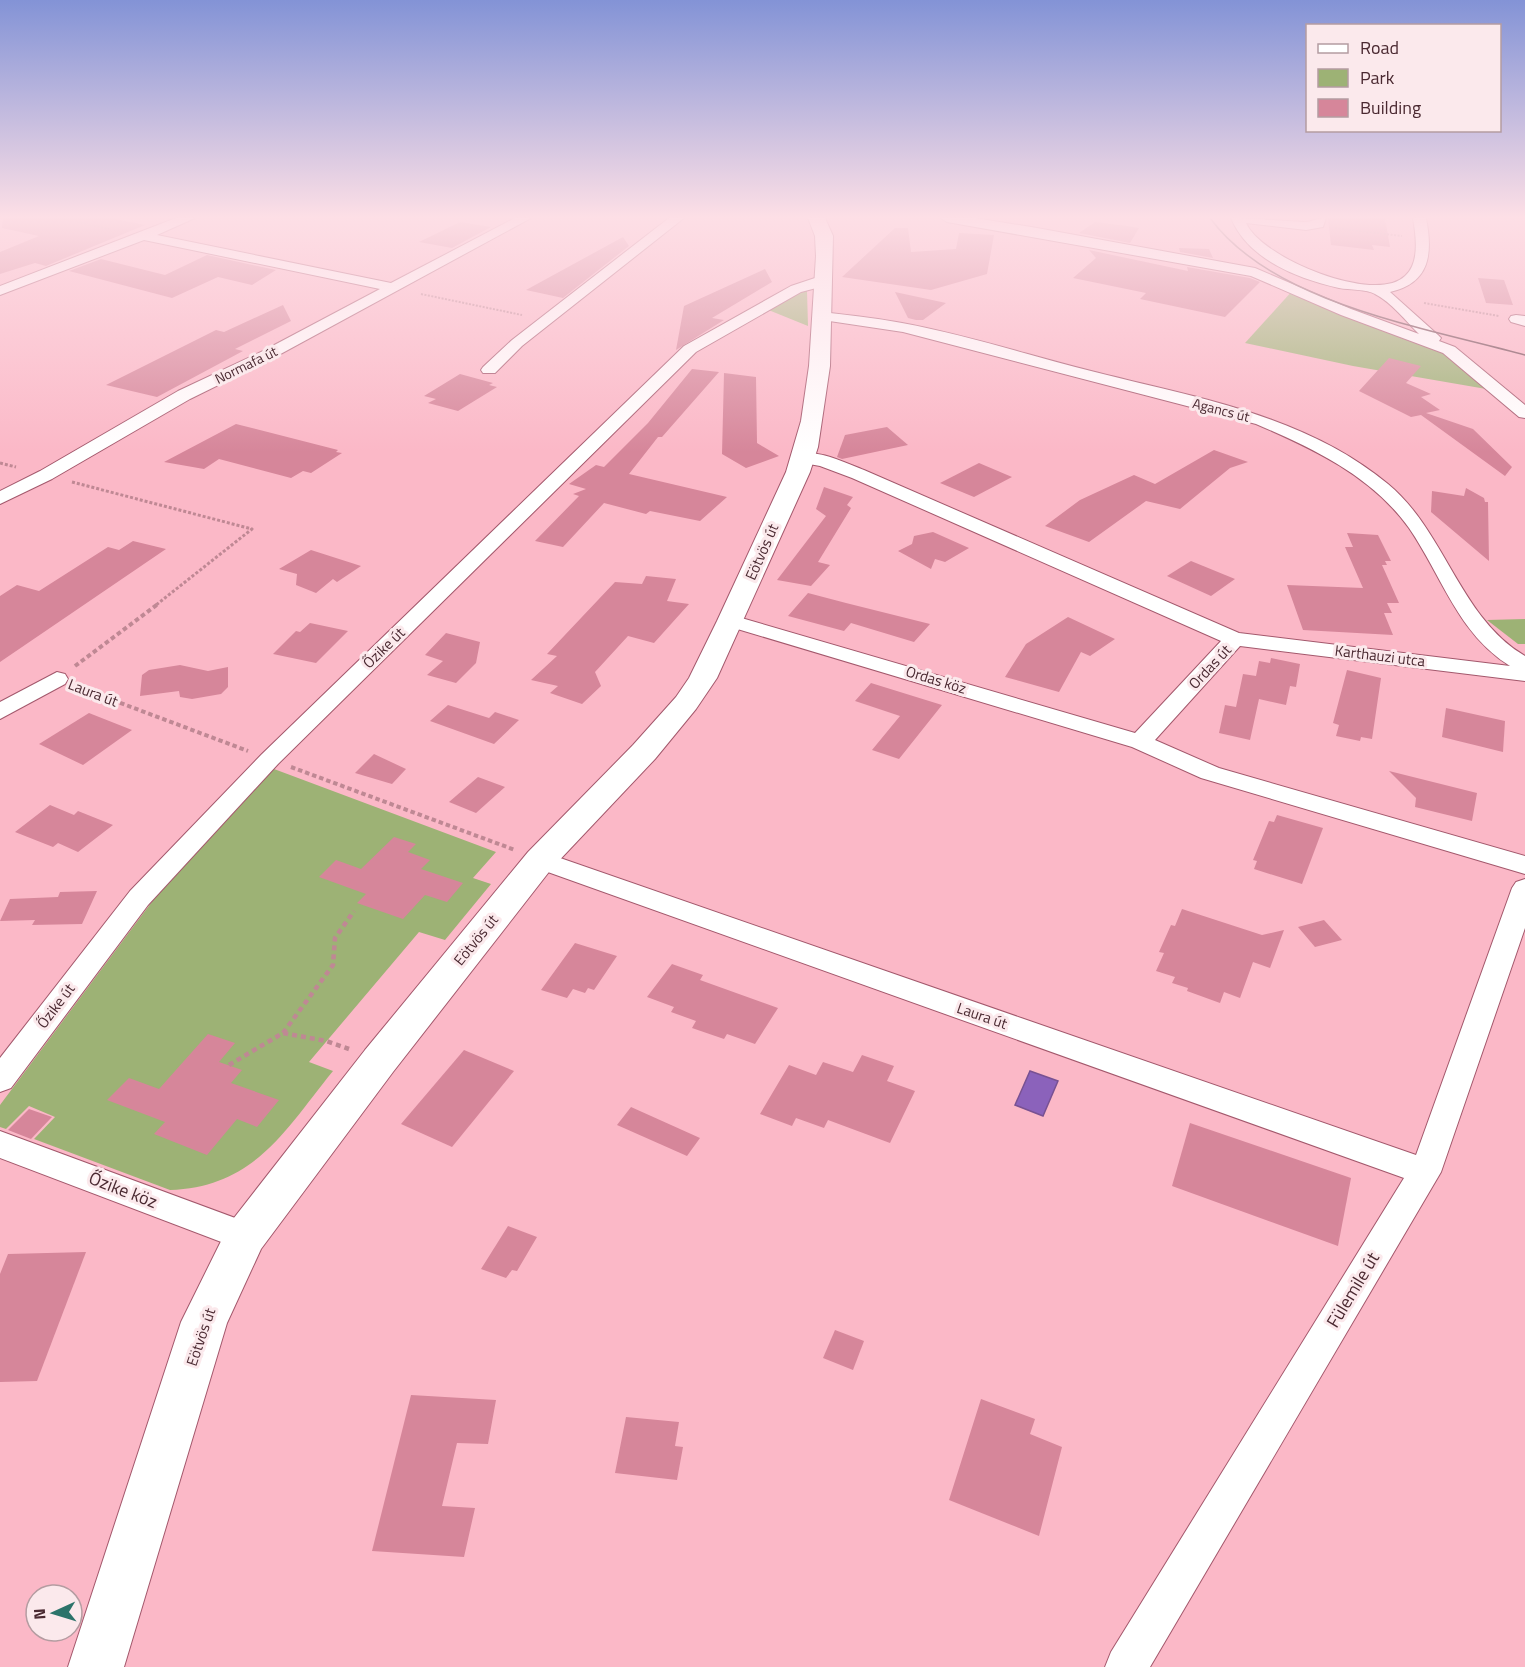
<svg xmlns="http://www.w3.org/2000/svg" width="1525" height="1667" viewBox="0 0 1525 1667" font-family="'Titillium Web',sans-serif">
<rect width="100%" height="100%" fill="#fbb8c7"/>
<g fill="#9db275">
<path d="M802 290 807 291 808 326 766 309Z"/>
<path d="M1293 290 1442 352 1492 390 1353 366 1245 343Z"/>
<path d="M1525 619V644H1518L1487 620Z"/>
<path d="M274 769 496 852 473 878 491 884 445 940 419 932 309 1062 333 1071C285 1130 255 1187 170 1190L34 1139 55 1117 29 1106 6 1129 0 1127V1105L154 899Z"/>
</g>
<path fill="#8b62bb" stroke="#785192" stroke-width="1.5" d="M1030 1071 1058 1081 1043 1116 1015 1105Z"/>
<g fill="#d6869a">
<path d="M3 218H111L145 225 46 266 35 263 0 274V252L39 236 2 228Z"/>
<path d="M1328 218H1385L1390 247 1372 245 1374 250 1331 245Z"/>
<path d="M460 222 491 227 452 248 419 242Z"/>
<path d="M1095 222 1127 226 1139 228 1130 243 1079 233Z"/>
<path d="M895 228H908L911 252 956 249 959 233 994 235 987 274 931 290 842 277Z"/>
<path d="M623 237 629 246 563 298 526 290Z"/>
<path d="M1179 248 1209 249 1213 258 1180 252Z"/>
<path d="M1089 250 1188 271 1187 267 1250 278 1260 282 1225 317 1140 299 1146 293 1073 278 1096 258Z"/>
<path d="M207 255 276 270 252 285 218 277 172 298 69 271 101 259 165 275Z"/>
<path d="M765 269 772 282 712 318 724 320 676 350 684 306Z"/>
<path d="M1478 278 1504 280 1513 305 1486 303Z"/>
<path d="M895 292 946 303 923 320H916L908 318Z"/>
<path d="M283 305 291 321 235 349 243 351 157 397 106 385 216 330 224 332Z"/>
<path d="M1389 358 1421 366 1406 383 1431 394 1421 397 1440 410 1426 413 1473 429 1512 467 1505 476 1421 415 1411 417 1359 391Z"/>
<path d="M692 369 719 372 662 437H658L629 474 727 497 700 521 650 511 646 514 604 503 563 547 535 541 579 496 573 494 586 489 569 484 596 465 604 467 648 423Z"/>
<path d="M724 373 756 377 757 443 779 456 746 468 722 454Z"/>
<path d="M460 374 493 383 489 385 497 387 458 411 428 403 436 399 424 396Z"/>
<path d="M236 424 338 450 336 452 342 453 311 473 303 471 291 478 219 459 204 469 164 462Z"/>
<path d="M887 427 908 445 842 459 837 457 845 435Z"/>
<path d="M1214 450 1248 462 1230 468 1180 509 1146 501 1089 542 1045 526 1080 500 1134 475 1155 484Z"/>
<path d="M979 463 1012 477 974 497 940 483Z"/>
<path d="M824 487 853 497 847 505 851 508 818 562 830 565 811 586 777 580 826 516 816 509Z"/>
<path d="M1466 488 1484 498 1485 502H1488L1489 561 1431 512 1432 491 1464 496Z"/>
<path d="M933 532 969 548 945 562 935 559 931 569 898 551 912 544 914 536Z"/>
<path d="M1347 533 1378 535 1391 561H1385L1387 565H1382L1399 603H1387L1392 613H1384L1393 635 1303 630 1287 585 1363 588 1345 547H1353Z"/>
<path d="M133 541 166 549 0 662V596L17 585 39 591 108 547 119 550Z"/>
<path d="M311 550 361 566 337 582 333 579 316 593 296 585 297 574 279 569Z"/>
<path d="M1191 561 1235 579 1211 596 1167 576Z"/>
<path d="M646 576 676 579 667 601 689 604 654 643 628 636 595 672 601 686 582 704 550 693 558 686 531 680 557 656 547 654 615 582 642 584Z"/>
<path d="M808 593 846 603 930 624 914 642 851 623 844 631 788 616Z"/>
<path d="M1068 617 1115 639 1090 656 1081 652 1059 692 1005 677 1026 644Z"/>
<path d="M310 623 348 631 316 663 273 654 296 631 300 632Z"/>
<path d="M446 633 480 642 476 663 456 683 427 675 443 661 425 655Z"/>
<path d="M1271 658 1300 664 1296 687 1290 686 1286 705 1259 699 1250 740 1219 733 1225 705 1236 707 1243 674 1256 676 1259 661 1270 663Z"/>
<path d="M180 665 208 671 228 667V687L221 694 192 699 180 697 179 691 140 696 142 675 149 670Z"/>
<path d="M1347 670 1381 678 1372 739 1361 737 1360 741 1336 736 1339 725 1333 723Z"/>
<path d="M871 683 942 705 899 759 872 750 900 716 855 701Z"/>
<path d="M448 705 489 718 495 712 519 720 494 744 430 721Z"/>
<path d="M1446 708 1505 721 1503 752 1442 737Z"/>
<path d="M89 713 132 730 83 765 39 744Z"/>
<path d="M374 754 406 769 392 784 355 773Z"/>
<path d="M1389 771 1477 793 1472 821 1415 807 1416 798Z"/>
<path d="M478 777 505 787 476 813 449 802Z"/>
<path d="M50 805 74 815 78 811 113 825 78 852 58 843 53 847 15 832Z"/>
<path d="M1277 815 1323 828 1302 884 1254 869 1257 861 1253 860 1269 821 1274 822Z"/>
<path d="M394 837 416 844 408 852 430 860 421 869 463 883 447 902 425 895 403 919 357 903 366 894 319 877 336 860 361 869Z"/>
<path d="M97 891 82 924 32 925 35 920 0 921 10 899 58 897 60 892Z"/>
<path d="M1182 909 1262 935 1284 930 1270 968 1253 962 1240 998 1224 992 1220 1003 1187 991 1188 988 1172 983 1175 977 1156 971 1164 953 1159 952 1171 925 1175 926Z"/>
<path d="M1324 920 1342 940 1315 947 1298 927Z"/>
<path d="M575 943 617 956 594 990 588 988 585 993 573 989 567 998 541 990Z"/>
<path d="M672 964 703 975 700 980 778 1008 755 1044 727 1034 724 1039 692 1028 696 1021 671 1012 674 1007 647 997Z"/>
<path d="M208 1034 235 1043 219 1062 242 1070 231 1083 279 1100 257 1127 237 1119 207 1155 154 1134 165 1122 107 1100 129 1078 159 1089Z"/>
<path d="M464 1050 514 1071 452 1147 401 1124Z"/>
<path d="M862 1055 894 1066 887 1081 915 1091 890 1143 828 1120 824 1128 796 1118 792 1126 760 1114 789 1065 816 1075 823 1062 853 1072Z"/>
<path d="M631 1107 700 1138 687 1156 617 1125Z"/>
<path d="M29 1109 52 1117 31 1139 8 1130Z"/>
<path d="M1190 1123 1351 1178 1338 1246 1172 1186Z"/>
<path d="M508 1226 537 1237 517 1271 512 1270 506 1278 481 1269Z"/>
<path d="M86 1252 37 1381 0 1382V1274L8 1254Z"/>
<path d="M835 1330 864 1341 853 1370 823 1358Z"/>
<path d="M411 1395 496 1400 488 1444 457 1443 442 1506 475 1508 464 1557 372 1551Z"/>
<path d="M981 1399 1035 1419 1030 1434 1062 1447 1039 1536 949 1500Z"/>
<path d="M626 1417 679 1422 675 1446 683 1447 677 1480 615 1473Z"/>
</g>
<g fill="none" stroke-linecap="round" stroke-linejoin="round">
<defs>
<g id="street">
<path d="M176 218H195L157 235 391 283 515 218H531L275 357 190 399 52 479 0 504V491L40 471 178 391 263 351 380 289 144 240 0 295V286Z"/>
<path d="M669 218H684L522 346 495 373H483L481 370 483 367 512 340Z"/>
<path d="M941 218H975L1037 228 1255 268 1351 309 1419 334C1406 321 1391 302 1375 294 1367 289 1349 290 1339 288 1297 279 1248 259 1231 218 1255 218 1279 221 1304 222 1312 222 1317 218 1326 218L1323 227 1306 230 1246 223C1261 258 1375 305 1405 276 1420 263 1416 236 1413 218H1426C1433 254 1430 283 1390 292L1438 335 1441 338 1439 341 1455 347 1525 405V418L1519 417 1443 353 1341 315 1251 276 947 222Z"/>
<path d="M815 278 828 279 830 282 828 285 801 292 696 352 278 764 148 905 11 1088 0 1092V1058L130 891 262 754 684 346 791 286Z"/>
<path d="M821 312C848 315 875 318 902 323 967 335 1031 356 1095 372 1197 398 1305 415 1388 484 1446 532 1459 617 1525 656V681L1240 646 1155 740 1219 768 1525 856V874L1201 778 1132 747 724 625 720 621 724 617H738L1135 733 1221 641 852 478 820 466 798 462 795 458 798 454C819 449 845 463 864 470L1239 633 1510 666C1458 634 1442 576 1409 528 1372 476 1312 448 1256 424L903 332 816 319 814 316Z"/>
<path d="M1516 315 1525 316V326L1511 322 1509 319 1511 316Z"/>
<path d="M57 672 65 674 68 679 65 684 0 719V702Z"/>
<path d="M540 851 1416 1155 1512 888 1516 882 1525 879V928L1441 1172 1150 1667H1105L1111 1652 1404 1178 531 866 527 860 531 854Z"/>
<path d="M0 1131 257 1226 262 1236 257 1246 245 1251 0 1158Z"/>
</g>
<path id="secondary" d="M808 218H825L833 236 830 366 818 447 810 472 717 678 696 709 655 759 552 868 393 1072 261 1249 227 1323 124 1667H68L181 1322 230 1223 365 1050 528 852 633 745 676 697 689 678 717 621 786 472 801 421 809 366 816 256 815 236Z"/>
</defs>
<use href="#street" stroke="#a3586c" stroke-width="2"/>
<use href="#secondary" stroke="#a3586c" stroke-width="2"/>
<g stroke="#bf8894" stroke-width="2" stroke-dasharray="2 1.5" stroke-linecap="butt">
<path d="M60 218 109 229"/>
<path d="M1335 228 1402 236"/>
<path d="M421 294 522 315"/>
<path d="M1424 303 1499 316"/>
</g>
<g stroke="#bf8894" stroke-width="3" stroke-dasharray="3 2" stroke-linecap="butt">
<path d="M0 463 16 467"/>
<path d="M72 482 252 529 156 605"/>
</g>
<g stroke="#bf8894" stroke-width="4" stroke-dasharray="4.5 3" stroke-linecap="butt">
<path d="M75 666 158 604"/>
<path d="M78 687 248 751"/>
<path d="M291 767 515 850"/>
</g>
<g stroke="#bf8894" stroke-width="4.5" stroke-dasharray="5 4" stroke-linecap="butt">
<path d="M283 1033 333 965 335 938 354 911"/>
<path d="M229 1065 283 1033 326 1041 349 1049"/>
</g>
<use href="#street" fill="#fff" fill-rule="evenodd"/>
<use href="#secondary" fill="#fff" fill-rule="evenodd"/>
<path stroke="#734a54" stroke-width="1.5" d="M1210 218C1273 304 1427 328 1525 355"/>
</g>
<linearGradient id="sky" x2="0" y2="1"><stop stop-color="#8393d6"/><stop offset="0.48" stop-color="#fddfe6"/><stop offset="1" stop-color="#fddfe6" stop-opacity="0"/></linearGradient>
<rect width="1525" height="452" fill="url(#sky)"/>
<g text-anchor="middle" stroke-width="6" stroke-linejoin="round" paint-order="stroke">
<g font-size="14" fill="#4a2931" stroke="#fbe9ec">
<text transform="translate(246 365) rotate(-26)" y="5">Normafa út</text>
<text transform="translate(1221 410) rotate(14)" y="5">Agancs út</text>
</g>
<g font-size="15" fill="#4a2931" stroke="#fbe9ec">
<text transform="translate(762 552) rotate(-66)" y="5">Eötvös út</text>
<text transform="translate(384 648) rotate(-44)" y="5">Őzike út</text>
<text transform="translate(1380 656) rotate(7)" y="5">Karthauzi utca</text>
<text transform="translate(1210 667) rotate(-47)" y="5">Ordas út</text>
<text transform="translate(936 680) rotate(17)" y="5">Ordas köz</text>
<text transform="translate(93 693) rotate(21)" y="5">Laura út</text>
<text transform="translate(476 940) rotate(-51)" y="5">Eötvös út</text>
<text transform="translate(56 1006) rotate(-53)" y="5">Őzike út</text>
<text transform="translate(982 1016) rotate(19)" y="5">Laura út</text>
<text transform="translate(201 1337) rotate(-71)" y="5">Eötvös út</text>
</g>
<g font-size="18" fill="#4a2931" stroke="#fbe9ec">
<text transform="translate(123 1190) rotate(21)" y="6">Őzike köz</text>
<text transform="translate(1353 1290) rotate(-59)" y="6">Fülemile út</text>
</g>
</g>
<rect x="1306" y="24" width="195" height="108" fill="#fbe9ec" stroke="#b49ca1" stroke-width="1.5"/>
<rect x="1318" y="44" width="30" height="9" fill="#ffffff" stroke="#b49ca1" stroke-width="1.5"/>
<text x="1360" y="54" font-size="18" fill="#4a2931">Road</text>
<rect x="1318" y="69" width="30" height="18" fill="#9db275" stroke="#b49ca1" stroke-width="1.5"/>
<text x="1360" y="84" font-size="18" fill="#4a2931">Park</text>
<rect x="1318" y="99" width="30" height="18" fill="#d6869a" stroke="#b49ca1" stroke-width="1.5"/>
<text x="1360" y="114" font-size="18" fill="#4a2931">Building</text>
<g transform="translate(54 1613) rotate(266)"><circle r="28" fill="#fbe9ec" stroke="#b49ca1" stroke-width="1.5"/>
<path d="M0-4.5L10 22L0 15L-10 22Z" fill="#2c736a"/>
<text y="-9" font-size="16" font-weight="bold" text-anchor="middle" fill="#4a2931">N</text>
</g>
</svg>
